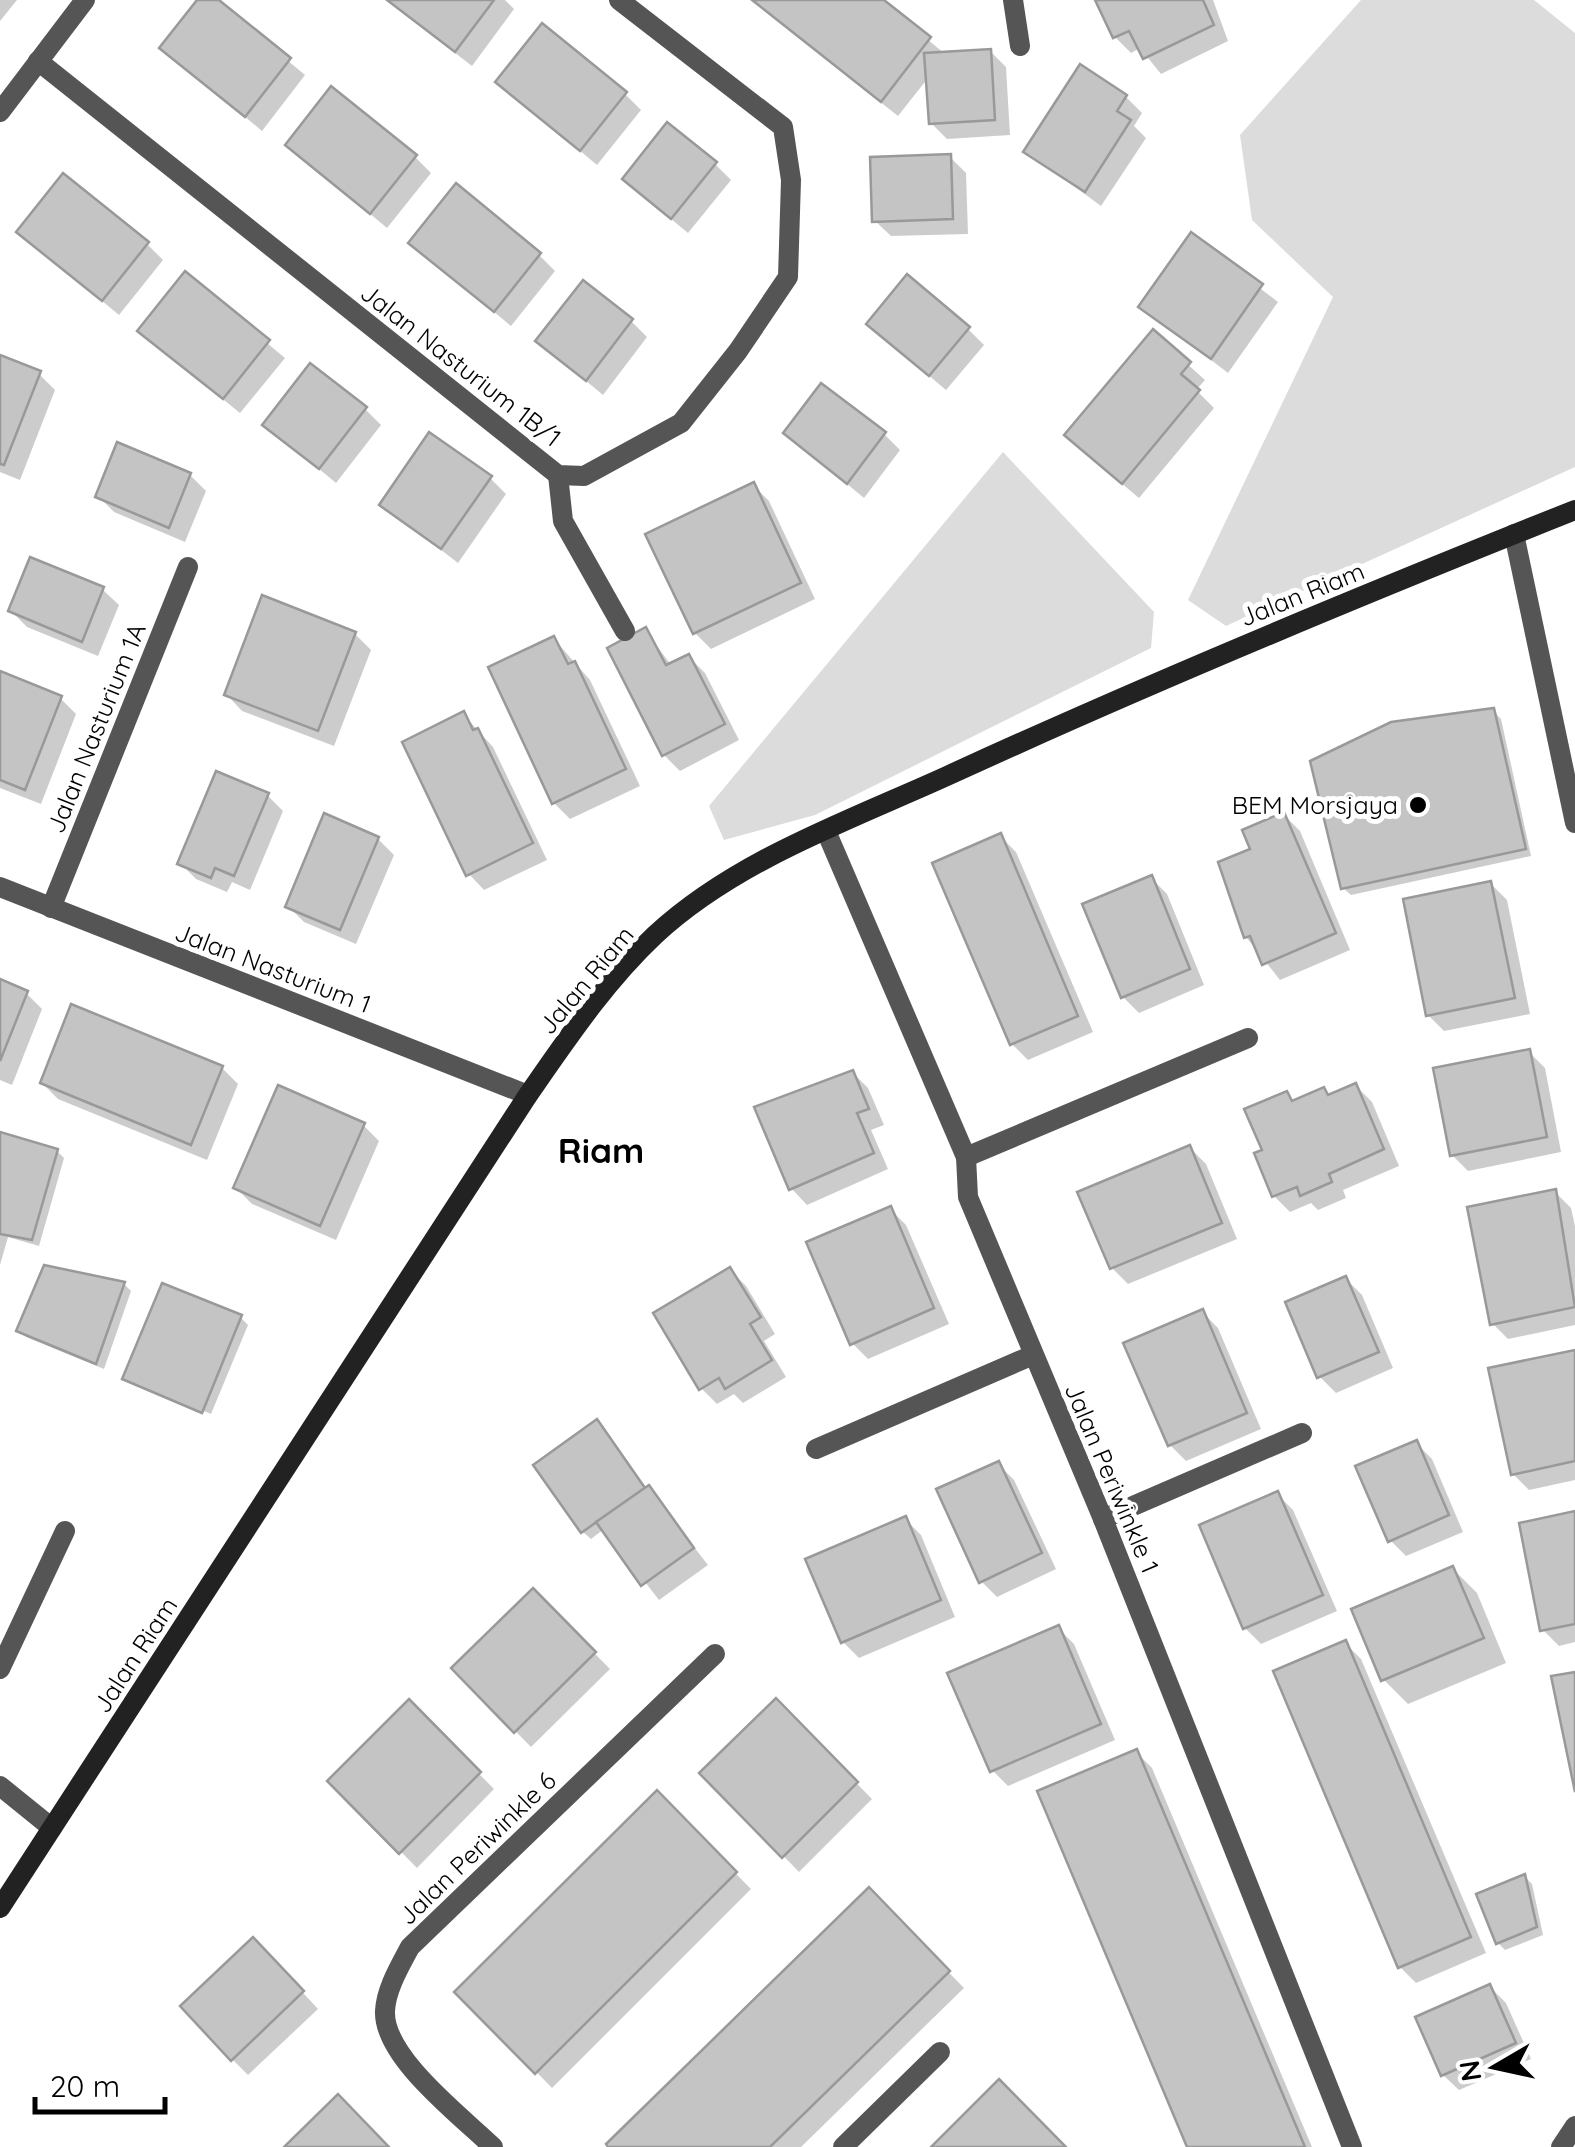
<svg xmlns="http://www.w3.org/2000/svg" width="1575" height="2147" viewBox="0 0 1575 2147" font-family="Quicksand,sans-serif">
<rect width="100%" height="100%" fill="#fff"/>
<g fill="#dcdcdc">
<path d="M1361 0H1534L1575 33V467L1226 626 1188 600 1333 297 1252 220 1240 135Z"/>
<path d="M1003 452 1154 612 1151 648 815 815 724 840 709 806Z"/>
</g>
<g fill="#0003">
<path d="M0 0H17L0 21Z"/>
<path d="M200 0H215L305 75 262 131 162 48Z"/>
<path d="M386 0H505L514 9 472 66Z"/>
<path d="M751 0H880L945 54 990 51 1006 67 1010 135 947 139 931 123 928 78 898 116Z"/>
<path d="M1098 0H1213L1228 41 1161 74 1140 48 1131 53 1115 37Z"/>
<path d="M498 82 625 94 641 110 597 165Z"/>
<path d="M1126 97 1142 113 1134 126 1146 138 1101 206 1026 151Z"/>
<path d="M288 145 415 157 431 173 387 228Z"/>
<path d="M950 157 966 173 968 234 891 236 874 220Z"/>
<path d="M715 164 731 180 688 233 641 194Z"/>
<path d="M19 232 147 244 163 260 119 315Z"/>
<path d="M1192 236 1278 302 1228 373 1142 307Z"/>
<path d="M412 243 539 255 555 271 511 326Z"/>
<path d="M185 275 285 358 240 413 157 346Z"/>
<path d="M631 321 647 337 603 395 538 341Z"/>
<path d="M968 329 984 345 946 390 886 339Z"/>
<path d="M1153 333 1205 380 1196 390 1214 408 1139 498 1083 451Z"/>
<path d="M0 358 39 374 55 390 20 480 0 472Z"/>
<path d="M365 409 381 425 336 483 266 425Z"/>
<path d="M786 433 884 434 900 450 864 498Z"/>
<path d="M190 475 206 491 185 542 114 512 98 496Z"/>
<path d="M490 478 506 494 458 563 382 504Z"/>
<path d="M753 485 769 501 815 599 711 649 695 633Z"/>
<path d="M103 590 119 605 98 656 27 627 11 611Z"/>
<path d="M645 630 671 665 689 657 705 673 739 740 680 771 664 755Z"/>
<path d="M355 634 371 650 334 746 242 711 227 695Z"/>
<path d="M554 639 590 680 640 786 570 819 554 803Z"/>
<path d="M0 674 60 698 76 714 41 804 0 788Z"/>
<path d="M1493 711 1501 719 1531 856 1351 895 1343 888Z"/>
<path d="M463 714 493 747 547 860 484 890 469 874Z"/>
<path d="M267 795 283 811 250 890 232 882 227 892 196 879 180 863Z"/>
<path d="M1284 815 1300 831 1350 950 1280 980 1246 937 1253 850Z"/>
<path d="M1000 836 1016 852 1093 1032 1028 1060 1012 1044Z"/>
<path d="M378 839 394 855 356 944 304 922 288 906Z"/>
<path d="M1151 878 1167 894 1204 985 1139 1013 1123 997Z"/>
<path d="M1491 884 1507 900 1530 1014 1444 1031 1428 1015Z"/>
<path d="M0 982 26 993 42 1009 12 1085 0 1080Z"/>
<path d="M1529 1052 1545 1068 1561 1152 1468 1171 1452 1155Z"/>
<path d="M222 1068 238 1084 207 1160 58 1099 42 1083Z"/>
<path d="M852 1072 868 1088 884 1125 871 1130 888 1169 807 1205 792 1189 757 1109Z"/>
<path d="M1356 1086 1372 1102 1399 1166 1343 1190 1346 1198 1318 1210 1311 1203 1290 1212 1274 1196 1265 1151 1287 1093 1295 1102 1324 1090 1331 1097Z"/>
<path d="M363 1125 379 1141 336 1240 252 1204 236 1188Z"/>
<path d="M0 1135 57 1151 64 1158 39 1246 8 1237 0 1265Z"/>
<path d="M1190 1148 1206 1164 1237 1239 1128 1284 1112 1268Z"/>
<path d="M1555 1192 1571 1208 1575 1226V1325L1508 1339 1492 1323Z"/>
<path d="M890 1209 906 1225 949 1324 868 1359 852 1343Z"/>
<path d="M730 1270 746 1286 775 1334 764 1341 786 1377 743 1403 734 1394 717 1404 701 1388Z"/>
<path d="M1346 1279 1362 1295 1393 1368 1336 1393 1320 1377Z"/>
<path d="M124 1284 131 1291 104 1369 26 1337 18 1330Z"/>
<path d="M1202 1312 1218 1328 1261 1429 1186 1461 1170 1445Z"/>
<path d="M240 1317 248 1325 211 1414 125 1379Z"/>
<path d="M1575 1353V1480L1529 1490 1513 1474Z"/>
<path d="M1416 1443 1432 1459 1463 1532 1406 1556 1390 1540Z"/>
<path d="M998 1464 1014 1480 1056 1569 997 1597 981 1581Z"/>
<path d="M536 1466 648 1488 708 1565 659 1600 604 1529 591 1539 583 1532Z"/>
<path d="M1277 1494 1293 1510 1337 1611 1261 1644 1245 1628Z"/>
<path d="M1575 1514V1642L1559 1646 1543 1630Z"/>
<path d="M905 1519 921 1535 955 1617 859 1658 843 1642Z"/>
<path d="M1453 1569 1477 1593 1506 1663 1408 1704 1384 1680 1354 1610Z"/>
<path d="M533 1591 610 1669 531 1747 454 1668Z"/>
<path d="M1058 1628 1074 1644 1115 1740 1008 1786 992 1770Z"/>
<path d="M1345 1643 1361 1659 1486 1953 1416 1983 1400 1967Z"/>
<path d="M776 1701 872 1799 799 1872 703 1773Z"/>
<path d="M409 1703 494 1789 417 1868 331 1781Z"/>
<path d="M1136 1752 1152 1768 1312 2147H1190Z"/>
<path d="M657 1794 751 1889 552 2088 458 1992Z"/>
<path d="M1525 1877 1532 1884 1543 1935 1505 1950 1498 1943Z"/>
<path d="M869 1891 964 1988 801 2147H612Z"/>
<path d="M269 1956 318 2009 248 2075 232 2059Z"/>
<path d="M1490 1987 1506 2003 1531 2059 1459 2090 1443 2075Z"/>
</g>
<g fill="#c4c4c4" stroke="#999" stroke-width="2.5">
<path d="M197 0H219L291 58 245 117 159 48Z"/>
<path d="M387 0H494L455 52Z"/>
<path d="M752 0H884L931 37 881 102Z"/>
<path d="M1095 0H1203L1214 25 1143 59 1129 31 1113 38Z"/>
<path d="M542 23 627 92 580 151 495 82Z"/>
<path d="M991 49 995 120 929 124 924 53Z"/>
<path d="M1080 64 1127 95 1117 111 1131 120 1085 192 1023 152Z"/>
<path d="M331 86 417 155 370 214 285 145Z"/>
<path d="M667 122 717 162 671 219 622 179Z"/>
<path d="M951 154 953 219 872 222 870 157Z"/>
<path d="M63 173 149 242 102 301 16 232Z"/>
<path d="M456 183 541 253 494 312 408 243Z"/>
<path d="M1191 232 1263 284 1211 359 1138 307Z"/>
<path d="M185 271 270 340 223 399 137 331Z"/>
<path d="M907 274 970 327 929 376 866 324Z"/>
<path d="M583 280 633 319 586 381 535 341Z"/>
<path d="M1153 329 1191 362 1181 374 1200 390 1122 484 1064 435Z"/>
<path d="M0 355 41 371 4 465 0 464Z"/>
<path d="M310 363 367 407 319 469 262 425Z"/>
<path d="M821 383 886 432 847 484 783 433Z"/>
<path d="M429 432 492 476 441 549 379 505Z"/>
<path d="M117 442 191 473 169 528 95 497Z"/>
<path d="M754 482 801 583 693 634 645 534Z"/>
<path d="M30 557 104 587 82 642 8 611Z"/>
<path d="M262 595 356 632 318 731 224 695Z"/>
<path d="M646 627 666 665 689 654 725 724 662 756 607 648Z"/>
<path d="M554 636 568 664 575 661 626 769 552 804 488 667Z"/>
<path d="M0 671 62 696 25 790 0 780Z"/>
<path d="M1494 708 1526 849 1341 889 1310 761 1391 722Z"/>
<path d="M464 711 473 730 478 728 533 843 466 876 402 742Z"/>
<path d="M216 771 269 793 234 876 215 868 211 878 177 864Z"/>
<path d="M1284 812 1336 933 1262 965 1250 936 1244 938 1218 862 1250 849 1242 830Z"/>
<path d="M324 813 379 837 340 930 285 907Z"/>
<path d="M1001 833 1078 1016 1010 1045 932 863Z"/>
<path d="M1152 875 1190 969 1121 998 1082 904Z"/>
<path d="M1491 881 1515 998 1426 1016 1403 899Z"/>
<path d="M0 979 28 991 0 1061Z"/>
<path d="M71 1004 223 1066 191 1145 40 1083Z"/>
<path d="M1530 1049 1547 1137 1450 1156 1433 1068Z"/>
<path d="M853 1070 869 1109 857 1113 874 1153 789 1190 754 1107Z"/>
<path d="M1356 1083 1384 1149 1329 1174 1332 1182 1300 1196 1297 1187 1272 1197 1254 1153 1262 1150 1244 1109 1287 1091 1292 1101 1324 1087 1328 1095Z"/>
<path d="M278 1085 365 1123 320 1226 233 1188Z"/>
<path d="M0 1132 58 1149 32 1240 0 1234Z"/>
<path d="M1190 1145 1222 1223 1110 1269 1077 1192Z"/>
<path d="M1556 1189 1575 1307 1490 1325 1467 1207Z"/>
<path d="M891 1206 934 1308 850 1345 806 1242Z"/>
<path d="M44 1265 125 1282 96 1364 16 1331Z"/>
<path d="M730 1267 761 1317 750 1324 772 1360 725 1389 719 1378 699 1390 653 1313Z"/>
<path d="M1346 1276 1379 1352 1317 1378 1285 1302Z"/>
<path d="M162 1283 242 1315 202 1413 122 1379Z"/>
<path d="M1203 1309 1247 1413 1168 1446 1123 1343Z"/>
<path d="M1575 1350V1461L1511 1475 1488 1368Z"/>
<path d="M597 1419 645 1488 581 1533 533 1465Z"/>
<path d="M1417 1440 1449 1515 1388 1542 1355 1466Z"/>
<path d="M999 1461 1042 1553 979 1583 936 1489Z"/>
<path d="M649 1485 694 1548 641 1586 596 1522Z"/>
<path d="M1278 1491 1323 1595 1243 1629 1199 1525Z"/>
<path d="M1575 1511V1624L1540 1631 1519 1523Z"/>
<path d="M906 1516 941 1600 841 1643 805 1559Z"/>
<path d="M1453 1566 1484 1638 1381 1681 1351 1609Z"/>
<path d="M533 1588 596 1652 514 1733 451 1668Z"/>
<path d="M1059 1625 1101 1724 990 1772 947 1673Z"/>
<path d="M1346 1640 1471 1937 1398 1968 1273 1671Z"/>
<path d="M1575 1672V1792L1551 1676Z"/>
<path d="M776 1698 858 1782 782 1858 699 1773Z"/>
<path d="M409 1699 481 1772 399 1854 327 1781Z"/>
<path d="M1137 1749 1305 2147H1187L1037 1791Z"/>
<path d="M657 1790 737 1872 535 2074 454 1992Z"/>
<path d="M1525 1874 1537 1927 1496 1944 1476 1894Z"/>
<path d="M869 1887 950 1971 770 2147H608L606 2144Z"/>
<path d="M253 1937 304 1991 231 2061 180 2006Z"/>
<path d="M1490 1984 1516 2043 1441 2076 1415 2017Z"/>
<path d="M999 2079 1066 2147H931Z"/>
<path d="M338 2094 389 2147H284Z"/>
</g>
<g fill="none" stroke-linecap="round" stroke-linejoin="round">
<path stroke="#555" stroke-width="20" d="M0 1669 65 1531"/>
<g stroke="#555" stroke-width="20">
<path d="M1013 0 1020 46"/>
<path d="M38 61 558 475 584 476 681 423 738 351 788 277 791 180 783 127 619 0"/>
<path d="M0 112 85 0"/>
<path d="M558 475 563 521 625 631"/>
<path d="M1514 534 1575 823"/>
<path d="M826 831 966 1157 968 1197 1103 1519 1352 2147"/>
<path d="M0 887 528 1095"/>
<path d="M51 908 188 567"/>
<path d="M966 1157 1248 1038"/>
<path d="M816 1449 1033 1355"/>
<path d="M1103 1519 1302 1433"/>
<path d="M0 1786 52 1828"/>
<path d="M493 2147C461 2116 383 2057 385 2011 386 1989 400 1966 410 1947L715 1654"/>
<path d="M843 2147 940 2052"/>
<path d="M1561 2147 1575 2126"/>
</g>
<path stroke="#222" stroke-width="20" d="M0 1908 528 1095C567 1039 605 982 655 935 736 860 848 821 947 776 1154 681 1364 594 1575 510"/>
</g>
<circle fill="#000" stroke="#fff" stroke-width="4" cx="1418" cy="805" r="10"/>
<g text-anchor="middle" stroke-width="10" stroke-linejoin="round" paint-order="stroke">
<g font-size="25" fill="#000" stroke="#fff">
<text transform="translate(461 365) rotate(38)" y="9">Jalan Nasturium 1B/1</text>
<text transform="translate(1302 594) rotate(-22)" y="9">Jalan Riam</text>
<text transform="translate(96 728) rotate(-68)" y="9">Jalan Nasturium 1A</text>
<text transform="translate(273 968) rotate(21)" y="9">Jalan Nasturium 1</text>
<text transform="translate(586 980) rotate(-50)" y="9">Jalan Riam</text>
<text transform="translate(1112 1478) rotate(67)" y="9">Jalan Periwinkle 1</text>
<text transform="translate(135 1655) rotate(-57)" y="9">Jalan Riam</text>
<text transform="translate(477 1848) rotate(-44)" y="9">Jalan Periwinkle 6</text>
</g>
<g font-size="25" fill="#000" stroke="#fff" text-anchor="end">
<text x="1398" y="814">BEM Morsjaya</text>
</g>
<g font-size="35" font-weight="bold" fill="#000" stroke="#fff">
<text x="601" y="1163">Riam</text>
</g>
</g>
<g transform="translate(1495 2067) rotate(261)" stroke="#ffffff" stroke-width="8" paint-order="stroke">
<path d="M0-8L18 38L0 25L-18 38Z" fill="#000000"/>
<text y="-15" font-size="28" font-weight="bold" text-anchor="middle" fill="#000000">N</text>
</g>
<path d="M35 2097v15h130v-15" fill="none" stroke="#000000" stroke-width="5"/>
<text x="50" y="2097" font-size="30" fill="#000000" stroke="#ffffff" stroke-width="8" paint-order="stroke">20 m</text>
</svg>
